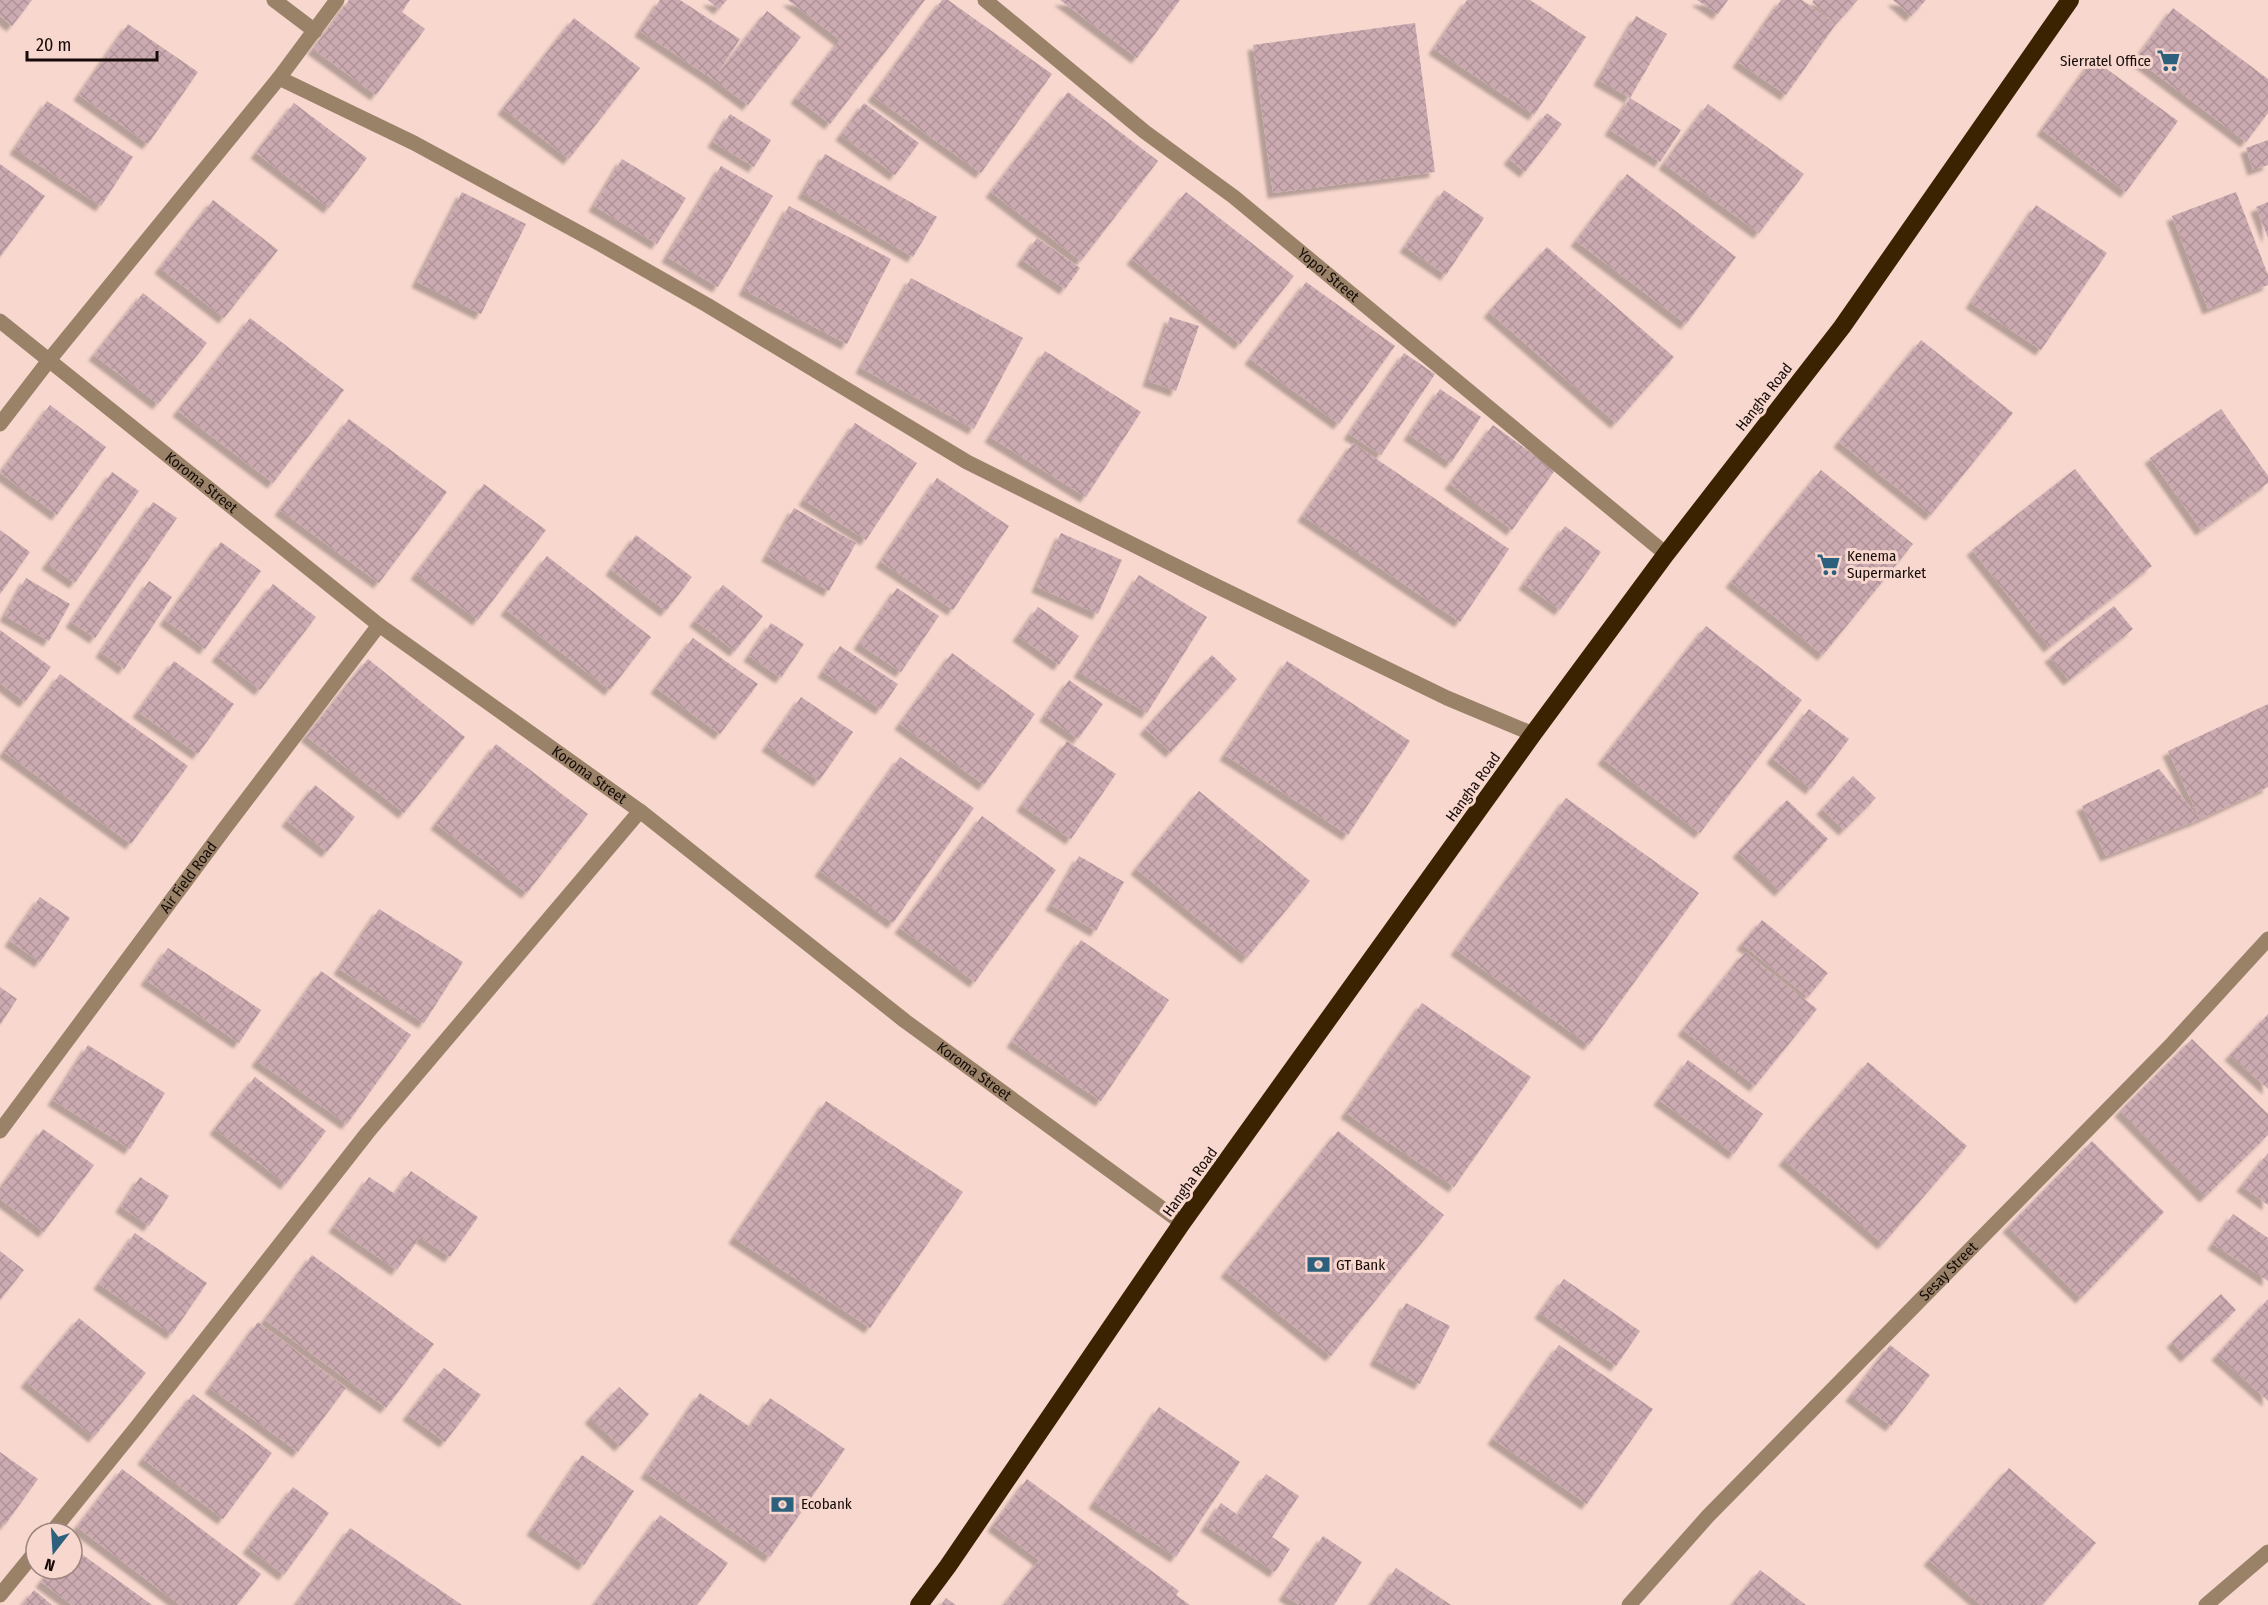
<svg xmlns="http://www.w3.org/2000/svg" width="2268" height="1605" viewBox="0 0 2268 1605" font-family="'Fira Sans Condensed',sans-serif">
<defs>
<pattern id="building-cross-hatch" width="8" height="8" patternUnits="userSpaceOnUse" patternTransform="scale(1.5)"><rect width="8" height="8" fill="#cbabb1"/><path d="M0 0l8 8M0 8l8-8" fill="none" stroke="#ae9297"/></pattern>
<filter id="shadow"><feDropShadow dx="-5.5" dy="5.5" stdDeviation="1.5" flood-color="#0004"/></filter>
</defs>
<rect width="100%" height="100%" fill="#f7d7ce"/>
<g fill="url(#building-cross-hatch)" filter="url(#shadow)">
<path d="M0 0H32L12 26 0 16Z"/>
<path d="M349 0H410L402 12 425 29 376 95 313 49Z"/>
<path d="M660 0H680L740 39 716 76 767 11 801 37 748 105 714 80 640 31Z"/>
<path d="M708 0H727L719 9Z"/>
<path d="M788 0H925L830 124 796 98 840 40Z"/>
<path d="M942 0H948L1052 74 981 173 873 96Z"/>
<path d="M1060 0H1180L1137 58Z"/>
<path d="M1467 0H1530L1586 37 1534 115 1434 49Z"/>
<path d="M1697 0H1728L1718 14Z"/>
<path d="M1781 0H1802L1836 24 1812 2 1814 0H1858L1836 24 1786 95 1738 62Z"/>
<path d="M1893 0H1926L1911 16Z"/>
<path d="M2173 8 2268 79V113L2246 142 2136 59Z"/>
<path d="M1636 16 1667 34 1630 98 1681 130 1660 162 1610 130 1630 98 1599 80Z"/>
<path d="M574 18 640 68 569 159 503 109Z"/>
<path d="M1415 23 1435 172 1273 193 1253 45Z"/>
<path d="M128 24 198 72 148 144 79 95Z"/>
<path d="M2093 59 2178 121 2126 192 2042 130Z"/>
<path d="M1068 92 1158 161 1081 261 991 192Z"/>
<path d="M47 101 133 157 101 206 15 149Z"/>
<path d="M294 103 367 158 329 208 256 153Z"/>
<path d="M864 103 919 143 895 175 841 135Z"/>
<path d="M1708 104 1804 174 1759 233 1664 164Z"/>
<path d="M1547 113 1562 124 1525 172 1509 159Z"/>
<path d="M730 114 771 140 754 167 713 142Z"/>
<path d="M2268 140V165L2253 170 2246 148Z"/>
<path d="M825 154 937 217 913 257 803 193Z"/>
<path d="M622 159 686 198 657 244 594 206Z"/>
<path d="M0 164 45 196 0 257Z"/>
<path d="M721 166 773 196 718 287 667 257Z"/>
<path d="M1627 174 1736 257 1686 324 1576 241Z"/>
<path d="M1444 190 1484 218 1446 275 1405 247Z"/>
<path d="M462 192 526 224 481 314 417 282Z"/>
<path d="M1186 192 1294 276 1240 344 1132 259Z"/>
<path d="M2236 192 2268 275V285L2208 309 2172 216Z"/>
<path d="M213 200 278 250 224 318 160 268Z"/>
<path d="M2268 202V238L2256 207Z"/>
<path d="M2036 205 2107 253 2041 350 1971 303Z"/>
<path d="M789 206 891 259 847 344 744 290Z"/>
<path d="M1037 238 1080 268 1065 289 1022 260Z"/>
<path d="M1547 247 1674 357 1616 423 1489 312Z"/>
<path d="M911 278 1023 338 974 429 861 368Z"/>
<path d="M1306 282 1395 346 1339 424 1250 359Z"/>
<path d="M143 293 207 343 158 404 94 355Z"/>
<path d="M1170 317 1199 326 1176 391 1148 381Z"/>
<path d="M250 318 344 390 273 483 178 411Z"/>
<path d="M1921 340 2013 413 1931 515 1839 442Z"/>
<path d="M1045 351 1141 412 1086 497 990 437Z"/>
<path d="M1404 353 1435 374 1381 455 1349 434Z"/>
<path d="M1440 389 1481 417 1451 463 1409 435Z"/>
<path d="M50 405 106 447 57 515 0 473Z"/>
<path d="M2221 409 2268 476V483L2201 530 2150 458Z"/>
<path d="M349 419 447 492 379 583 280 510Z"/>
<path d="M855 423 917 463 866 540 804 500Z"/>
<path d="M1493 425 1555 470 1512 530 1450 484Z"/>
<path d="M1353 443 1509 549 1460 622 1303 516Z"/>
<path d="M2075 469 2152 566 2049 647 1972 550Z"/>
<path d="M1821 470 1913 544 1823 655 1731 582Z"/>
<path d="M112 472 139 491 75 583 47 564Z"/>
<path d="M937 478 1009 526 953 610 881 562Z"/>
<path d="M484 484 546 530 478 620 416 574Z"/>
<path d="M153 502 177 518 95 638 71 622Z"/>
<path d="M794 508 856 543 829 591 767 556Z"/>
<path d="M1565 526 1601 552 1560 610 1524 584Z"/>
<path d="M0 530 30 552 0 594Z"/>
<path d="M1061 533 1122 560 1098 614 1037 587Z"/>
<path d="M636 535 692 577 666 611 611 570Z"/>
<path d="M221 542 261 571 205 649 165 620Z"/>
<path d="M547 556 651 637 610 690 506 610Z"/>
<path d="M1139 575 1207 617 1147 713 1079 672Z"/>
<path d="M26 578 70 604 49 641 5 616Z"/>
<path d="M149 581 172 597 124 669 101 652Z"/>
<path d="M273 584 316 617 260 690 217 656Z"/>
<path d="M723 585 763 616 735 651 695 621Z"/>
<path d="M897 588 939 616 901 672 859 644Z"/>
<path d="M2114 606 2133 629 2069 680 2050 657Z"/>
<path d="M1038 607 1079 636 1059 665 1018 636Z"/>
<path d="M771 623 804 644 781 678 749 656Z"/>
<path d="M1706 626 1802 700 1700 833 1603 759Z"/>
<path d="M0 630 51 667 25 702 0 683Z"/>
<path d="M693 638 758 684 720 734 656 688Z"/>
<path d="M840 646 898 684 881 709 823 672Z"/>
<path d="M952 653 1035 714 984 785 900 724Z"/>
<path d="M1212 655 1237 679 1171 752 1145 729Z"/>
<path d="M368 659 465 737 404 813 306 736Z"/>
<path d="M174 661 234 704 198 754 138 712Z"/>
<path d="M1287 661 1410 741 1348 835 1225 755Z"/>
<path d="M60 674 188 766 131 844 4 752Z"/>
<path d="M1069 680 1103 704 1078 739 1045 716Z"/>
<path d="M801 697 853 732 819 781 767 746Z"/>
<path d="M2268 704V787L2200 819 2168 751Z"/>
<path d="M1809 709 1849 739 1811 789 1772 758Z"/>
<path d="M1067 741 1116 774 1071 839 1022 806Z"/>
<path d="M496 744 588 814 527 893 436 824Z"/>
<path d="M900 757 974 808 893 923 820 871Z"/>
<path d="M2159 769 2200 819 2106 856 2082 806Z"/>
<path d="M1853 776 1876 798 1844 830 1822 809Z"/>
<path d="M315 785 355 817 327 852 287 821Z"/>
<path d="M1199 791 1310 881 1247 958 1136 869Z"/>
<path d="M1566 798 1699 893 1589 1045 1456 950Z"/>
<path d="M1787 800 1828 839 1780 891 1738 852Z"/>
<path d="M982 816 1056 870 975 982 900 928Z"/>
<path d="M1079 856 1124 882 1096 931 1051 905Z"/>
<path d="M40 897 70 918 40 962 10 941Z"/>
<path d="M379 909 463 962 424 1023 339 969Z"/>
<path d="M1762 920 1828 973 1808 997 1742 944Z"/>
<path d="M1081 940 1169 1000 1101 1101 1012 1042Z"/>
<path d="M168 948 261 1010 239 1043 146 980Z"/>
<path d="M1745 952 1817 1009 1755 1086 1683 1030Z"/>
<path d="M321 971 411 1035 347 1124 257 1061Z"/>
<path d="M0 987 17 999 0 1025Z"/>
<path d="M1422 1003 1531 1077 1454 1187 1346 1113Z"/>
<path d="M2268 1014V1089L2230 1055Z"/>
<path d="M2192 1039 2268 1114V1135L2205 1197 2120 1111Z"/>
<path d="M88 1045 165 1093 130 1149 53 1100Z"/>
<path d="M1688 1060 1763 1114 1734 1154 1659 1100Z"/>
<path d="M1868 1062 1967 1146 1883 1244 1784 1160Z"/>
<path d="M255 1077 326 1131 286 1184 215 1129Z"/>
<path d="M826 1101 963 1192 870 1328 734 1238Z"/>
<path d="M43 1129 94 1165 44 1232 0 1199V1189Z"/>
<path d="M1338 1131 1444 1215 1331 1356 1226 1272Z"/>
<path d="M2092 1141 2164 1212 2081 1298 2008 1227Z"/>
<path d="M2268 1153V1205L2242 1186Z"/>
<path d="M411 1171 478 1217 450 1257 420 1237 397 1270 334 1227 369 1177 395 1194Z"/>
<path d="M140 1177 169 1196 149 1226 121 1207Z"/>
<path d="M2233 1214 2268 1238V1281L2213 1244Z"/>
<path d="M135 1233 207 1283 172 1334 99 1284Z"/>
<path d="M0 1251 24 1270 0 1300Z"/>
<path d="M312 1255 434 1344 386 1408 265 1320Z"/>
<path d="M1564 1279 1640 1331 1616 1366 1540 1313Z"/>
<path d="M2221 1294 2236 1310 2186 1357 2172 1342Z"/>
<path d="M2268 1299V1401L2217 1355Z"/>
<path d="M1406 1303 1450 1326 1420 1384 1375 1360Z"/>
<path d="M79 1318 146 1373 94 1437 26 1382Z"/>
<path d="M258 1322 346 1388 298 1452 210 1388Z"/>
<path d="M1559 1345 1653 1409 1587 1504 1493 1439Z"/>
<path d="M1890 1345 1930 1375 1891 1426 1851 1396Z"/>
<path d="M444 1368 481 1395 445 1442 408 1415Z"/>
<path d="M619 1387 649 1414 620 1446 590 1418Z"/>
<path d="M700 1393 750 1427 770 1398 845 1449 770 1557 646 1473Z"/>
<path d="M193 1394 272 1453 223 1519 143 1459Z"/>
<path d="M1159 1407 1240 1462 1176 1557 1094 1503Z"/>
<path d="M0 1452 38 1479 5 1525 0 1521Z"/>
<path d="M582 1455 634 1491 584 1565 532 1530Z"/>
<path d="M2009 1468 2096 1543 2042 1605H1981L1929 1560Z"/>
<path d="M122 1469 261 1574 237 1605H180L77 1527Z"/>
<path d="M1266 1474 1299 1496 1272 1537 1290 1549 1275 1572 1206 1526 1221 1503 1238 1515Z"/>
<path d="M1027 1479 1179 1591 1176 1595 1190 1605H1004L1039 1560 993 1526Z"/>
<path d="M293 1487 329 1513 284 1575 248 1548Z"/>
<path d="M660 1515 728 1563 697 1605H594Z"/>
<path d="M350 1528 462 1605H296Z"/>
<path d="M1323 1536 1362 1562 1334 1605H1299L1284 1595Z"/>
<path d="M72 1547 152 1605H72L41 1582 51 1569H72Z"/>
<path d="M1396 1568 1451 1605H1371Z"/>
<path d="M1760 1570 1806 1605H1732Z"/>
<path d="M34 1590 52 1605H22Z"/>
<path d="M946 1598 956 1605H941Z"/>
</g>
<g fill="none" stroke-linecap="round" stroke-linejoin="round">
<g stroke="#9a8268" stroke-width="15">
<path d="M274 0 315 31"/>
<path id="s1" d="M985 0 1145 132 1234 197 1666 554"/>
<path d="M279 78 414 143 600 244 707 305 967 462 1206 581 1447 698 1533 734"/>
<path id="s2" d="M0 321 379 625 640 811 905 1021 1182 1223"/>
<path d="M0 424 50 359 279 78 337 0"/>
<path id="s3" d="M0 1131 225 828 379 625"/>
<path d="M51 1533 136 1428 368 1132 640 811"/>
<path d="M0 1595 36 1551"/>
<path id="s4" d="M1629 1605 1708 1516 2170 1046 2268 939"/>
<path d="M2206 1605 2268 1552"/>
</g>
<path stroke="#3b2200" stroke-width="18" d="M919 1605 948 1566 1182 1223 1533 734 1666 554 1842 327 2070 0"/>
</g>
<defs>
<symbol id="supermarket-bare" viewBox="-9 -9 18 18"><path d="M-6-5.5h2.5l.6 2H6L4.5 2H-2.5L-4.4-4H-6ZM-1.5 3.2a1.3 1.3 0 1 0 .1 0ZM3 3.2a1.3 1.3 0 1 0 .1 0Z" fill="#2c607c" stroke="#f7d7ce" stroke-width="2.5" paint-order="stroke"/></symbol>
<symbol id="bank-bare" viewBox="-9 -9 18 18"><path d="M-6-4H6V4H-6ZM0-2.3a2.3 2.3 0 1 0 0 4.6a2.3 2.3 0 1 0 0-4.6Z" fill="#2c607c" stroke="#f7d7ce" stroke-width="2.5" paint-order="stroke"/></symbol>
</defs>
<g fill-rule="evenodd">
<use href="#supermarket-bare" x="2152" y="44" width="33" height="33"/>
<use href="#supermarket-bare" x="1812" y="548" width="33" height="33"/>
<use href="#bank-bare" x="1302" y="1248" width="33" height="33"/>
<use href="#bank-bare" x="766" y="1488" width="33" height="33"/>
</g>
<g text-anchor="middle" stroke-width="6" stroke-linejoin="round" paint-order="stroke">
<g font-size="15" fill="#160b08" stroke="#f7d7ce" text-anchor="start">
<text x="2151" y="66" text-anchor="end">Sierratel Office</text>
<text x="1847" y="561">Kenema<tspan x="1847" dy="17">Supermarket</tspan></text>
<text x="1336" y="1270">GT Bank</text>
<text x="801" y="1509">Ecobank</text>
</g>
<g font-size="15" fill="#160b08" stroke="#f7d7ce">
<text dy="5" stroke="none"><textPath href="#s1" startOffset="440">Yopoi Street</textPath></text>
<text transform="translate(1764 397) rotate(-52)" y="5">Hangha Road</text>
<text dy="5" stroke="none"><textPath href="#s2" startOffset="258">Koroma Street</textPath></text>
<text dy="5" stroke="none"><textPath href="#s2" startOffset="744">Koroma Street</textPath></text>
<text transform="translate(1473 787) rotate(-54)" y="5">Hangha Road</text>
<text dy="5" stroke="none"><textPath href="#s3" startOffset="316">Air Field Road</textPath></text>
<text dy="5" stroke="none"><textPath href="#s2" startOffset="1230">Koroma Street</textPath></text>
<text transform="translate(1190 1182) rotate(-54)" y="5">Hangha Road</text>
<text dy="5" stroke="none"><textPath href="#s4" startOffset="462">Sesay Street</textPath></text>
</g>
</g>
<g transform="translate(54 1551) rotate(197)"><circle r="28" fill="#f7d7ce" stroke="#9d857f" stroke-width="1.5"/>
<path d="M0-4.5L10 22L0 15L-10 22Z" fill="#2c607c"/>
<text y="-9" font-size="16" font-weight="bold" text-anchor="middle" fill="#160b08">N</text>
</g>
<path d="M27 51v9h130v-9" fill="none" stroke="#160b08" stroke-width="3"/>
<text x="36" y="51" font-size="18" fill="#160b08" stroke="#f7d7ce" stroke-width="4.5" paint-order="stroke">20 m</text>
</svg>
